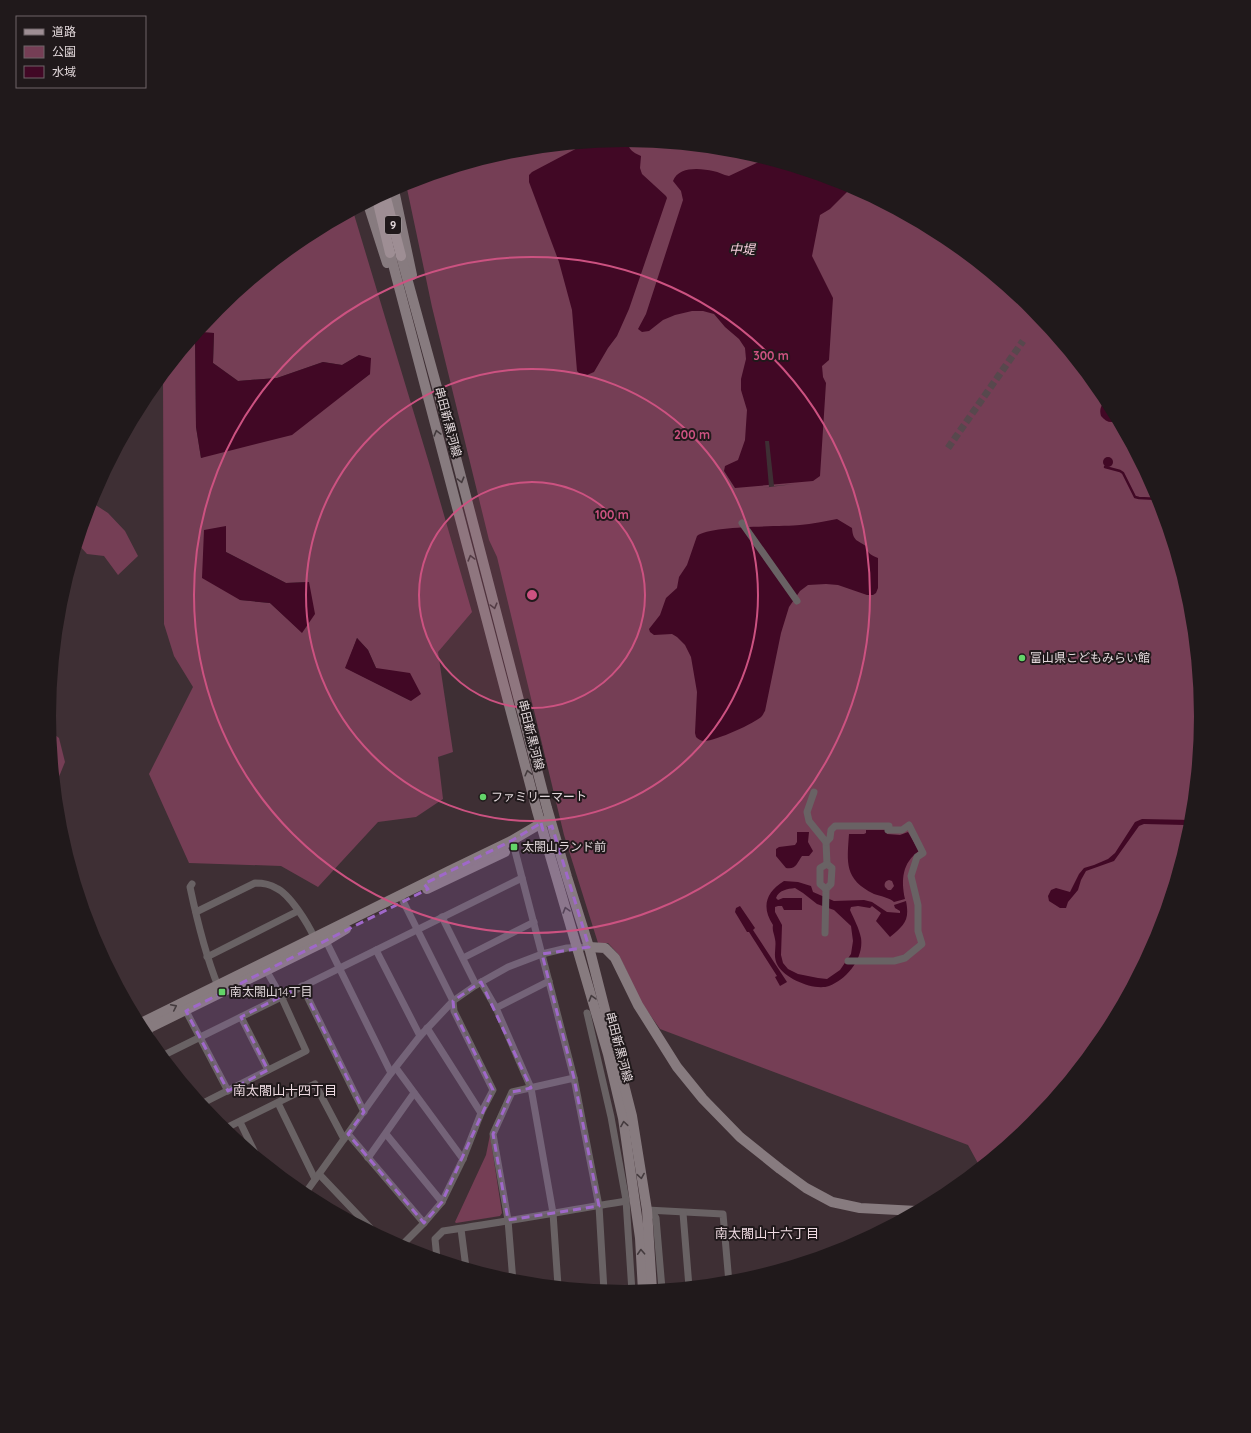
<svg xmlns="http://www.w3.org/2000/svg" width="1251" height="1433" viewBox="0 0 1251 1433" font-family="Quicksand,'Noto Sans JP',sans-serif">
<rect width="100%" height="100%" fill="#3e2f34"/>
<g fill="#753e55" fill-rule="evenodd">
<path d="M626 140 738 151 846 184 946 237 1033 309 1105 396 1158 496 1191 604 1202 717 1191 829 1158 937 1105 1037 1033 1124 980 1167 968 1145 660 1029 641 1002 619 955 608 943H598L564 835 497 557 489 540 432 307 406 184 513 151Z"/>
<path d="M353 211 429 463 472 612 438 652 453 752 438 757 443 799 416 817 378 822 318 887 281 866 189 863 149 774 193 687 174 656 164 624 163 376 195 337 196 427 201 458 342 395 370 374 359 355 342 365 323 362 277 378 238 381 213 363 214 333 199 332 218 309 305 237ZM204 530 226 552 286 583 309 582 302 632 270 603 240 600ZM357 638 368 650 376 668 411 701 346 668Z"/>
<path d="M91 502 108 513 125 531 138 556 118 575 104 556 87 554 78 544Z"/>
<path d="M50 731 59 738 65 762 56 784Z"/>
<path d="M490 1135 502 1213 500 1216 456 1223 455 1222 486 1155Z"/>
</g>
<g fill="#410825" fill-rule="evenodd">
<path d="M627 140C629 150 632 152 641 156L640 168 642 174 666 196 667 198 629 309 617 336 608 348 594 372 587 375 580 374 577 371 572 310 559 262 529 182V175L532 172 585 144Z"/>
<path d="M765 159 846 184 852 187 830 209 820 215 812 256 833 298 829 360 822 366 823 377 826 383 820 476 813 481 735 488 724 471 725 466 738 460 745 440 747 410 741 390V379L746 359 745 348 739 339 725 327 714 314 703 311H692L675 315 663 320 649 331 642 332 638 329 646 314 683 200 681 191 673 181C678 166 701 168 713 171 719 172 723 175 729 176Z"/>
<path d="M199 332 214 333 213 363 238 381 277 378 323 362 342 365 359 355 371 358 370 374 292 435 201 458 196 427 195 337Z"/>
<path d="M1107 400 1118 420C1111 424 1106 422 1101 416 1099 409 1101 404 1107 400Z"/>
<circle cx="1108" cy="462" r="5"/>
<path d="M837 519 852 528C853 541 857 540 866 546 868 554 871 555 878 558V588L876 593 873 595H867L838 585 826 584 808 585 800 591 789 607 781 633 765 711C764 712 763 715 762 716 756 723 713 742 704 741 701 741 698 739 696 737L695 733 697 692 691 657 685 645 677 637 672 634 654 635 650 632 649 629 660 615 666 598 677 588 679 577 687 565 697 536C709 525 780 527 800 525 812 524 825 521 837 519Z"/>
<path d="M226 526V552L286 583 309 582 315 614 302 633 270 603 240 600 202 578 204 530Z"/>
<path d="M357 638 368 650 376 668 410 673 421 694 411 701 345 668Z"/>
<path d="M1142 819 1192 820 1191 824 1185 825 1144 824 1139 826 1114 861 1086 871 1081 880 1078 890 1068 902 1066 908H1060L1049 901 1048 896 1051 890 1056 888 1070 892 1079 874 1084 868 1094 865 1108 859 1115 853 1135 822Z"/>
<path d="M866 830H886L887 834 900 835 908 832 919 851C902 863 901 880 905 899L894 902C890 898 880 896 874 894 844 879 847 863 849 834H864L866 833ZM889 880 892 881 894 886 891 890H888L885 887C884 884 885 881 889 880Z"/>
<path d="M797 832H809L808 842 813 851 809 856H802C797 863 796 870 786 868L776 856V849L779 847 795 845 797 842Z"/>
<path d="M784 881 798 882 811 886 813 892 834 901 864 900 872 902 887 912 900 913V911L895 908 894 905 906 901C910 921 904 925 890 937L876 921 881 913 872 906 870 908 858 906 851 907 850 910C854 919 859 928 861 938 864 958 847 979 829 986 814 991 786 979 778 966 772 956 777 948 775 939 774 933 772 931 773 925 761 907 766 892 784 881ZM795 888 803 893 817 904 834 910 851 926 853 941 851 954 840 970 827 979 818 978 798 974 788 969 783 963 781 955 782 925 775 912V907L778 906H782L784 910H802V898H783L778 900 776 898C779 890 787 889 795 888Z"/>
<path d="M740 906 755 928 753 930 787 982 780 986 775 977 777 976 749 932H747L735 912 736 908Z"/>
</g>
<path fill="#3e2f34" d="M765 441H769L774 486 794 484 762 488 769 487Z"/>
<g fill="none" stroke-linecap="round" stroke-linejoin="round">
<path stroke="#410825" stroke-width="2.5" d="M1105 467 1120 471 1123 473 1135 497 1139 498 1159 499"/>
<path stroke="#57484d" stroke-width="7" stroke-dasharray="7 3.5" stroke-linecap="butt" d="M948 448 1023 341"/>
<g stroke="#696264" stroke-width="7">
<path d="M742 523 797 601"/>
<path d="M814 792 807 812 809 821 826 842 827 864 832 868 831 884 826 889 825 933"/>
<path d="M826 842 830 838 831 830 835 826H889L888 830H902L909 825 923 853 917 857 911 876 918 905V931L922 944 905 958 894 961H848"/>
<path d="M514 847 574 1078"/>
<path d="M192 884 190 887C197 920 205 954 218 986"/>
<path d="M826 889 820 884V868L827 864"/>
<path d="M196 912 255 883C262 883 270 884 276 888 290 894 308 924 314 937"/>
<path d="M442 917 476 985"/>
<path d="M326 941 391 1073"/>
<path d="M376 950 420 1036"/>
<path d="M207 957 298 911"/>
<path d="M463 958 534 922"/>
<path d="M549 981 496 1008 531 1088 553 1213 558 1286"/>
<path d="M481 982 496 1008"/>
<path d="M302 986 364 1112"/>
<path d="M186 1011 228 1091"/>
<path d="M587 1013 611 1117 626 1200 632 1292"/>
<path d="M241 1017 268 1070"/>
<path d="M427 1028 481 1113"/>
<path d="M147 1029 159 1053"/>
<path d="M162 1056 522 878"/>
<path d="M396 1068 463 1159"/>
<path d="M278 1103 315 1179"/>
<path d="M201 1104 306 1051 281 996 266 970"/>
<path d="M240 1122 256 1155"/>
<path d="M224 1129 315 1084 344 1139"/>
<path d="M348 1134 424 1223"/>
<path d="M386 1134 442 1202"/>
<path d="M368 1158 414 1093"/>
<path d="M319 1174 376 1234"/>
<path d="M304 1195 391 1073 420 1036 453 1001 476 985 508 967 542 954 567 948 589 947"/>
<path d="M647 1210 723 1214 729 1283"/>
<path d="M652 1211 656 1218 662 1289"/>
<path d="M683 1213 689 1287"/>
<path d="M461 1229 466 1268"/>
<path d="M400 1247 424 1223 442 1202 463 1159 481 1113 493 1090 454 1011 453 1001 403 901"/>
<path d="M437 1259 435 1239 443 1231C504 1222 565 1211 626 1201"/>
<path d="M513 1282 508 1220 493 1134 512 1092 574 1078 599 1206 604 1291"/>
</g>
<g stroke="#877b7f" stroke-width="10">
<path d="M394 190 412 275"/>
<path d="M368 204 387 263"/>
<path d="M390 253 537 811 608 1054 623 1118 640 1238 643 1291"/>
<path d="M401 256 452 442 547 808 567 877 589 947 632 1116 647 1210 652 1290"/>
<path d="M427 889 505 852"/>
<path d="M589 947 605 948 615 958 638 1005 677 1067 703 1099 740 1137 780 1169 806 1188 832 1202 860 1208 917 1211"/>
<path d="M139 1024 449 871 511 841 545 821"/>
<path d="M143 1031 326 941 346 929"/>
</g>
<g stroke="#9e8e94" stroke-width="10">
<path d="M385 194 401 256"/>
<path d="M377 199 390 253"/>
</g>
</g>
<defs><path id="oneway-chevron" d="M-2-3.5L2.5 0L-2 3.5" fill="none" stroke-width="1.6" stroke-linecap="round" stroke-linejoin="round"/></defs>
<g stroke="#443b3e">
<use href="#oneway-chevron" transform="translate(437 433) rotate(-105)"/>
<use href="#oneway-chevron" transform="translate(461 480) rotate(75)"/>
<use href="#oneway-chevron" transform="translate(471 558) rotate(-105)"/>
<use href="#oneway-chevron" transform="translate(494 606) rotate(75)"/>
<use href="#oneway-chevron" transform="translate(528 773) rotate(-104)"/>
<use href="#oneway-chevron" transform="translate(566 910) rotate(-106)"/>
<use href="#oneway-chevron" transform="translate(592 998) rotate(-106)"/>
<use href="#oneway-chevron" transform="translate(174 1007) rotate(-26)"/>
<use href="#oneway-chevron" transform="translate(624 1124) rotate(-99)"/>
<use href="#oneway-chevron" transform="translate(641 1176) rotate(81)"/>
<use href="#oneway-chevron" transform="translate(641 1252) rotate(-93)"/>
</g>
<path fill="#9f68c9" fill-opacity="0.2" stroke="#9f68c9" stroke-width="3" stroke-dasharray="8 5" stroke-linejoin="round" d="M541 823 543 830 552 826 589 947 542 954 574 1078 599 1206 508 1220 493 1134 512 1092 531 1088 481 982 453 1001 454 1011 493 1090 442 1202 424 1223 348 1134 364 1112 302 986 241 1017 268 1070 228 1091 186 1011 428 889 424 884 511 841Z"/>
<circle cx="532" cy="595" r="113" fill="#cc5281" fill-opacity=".12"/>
<g fill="none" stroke="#cc5281" stroke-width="2">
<circle cx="532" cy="595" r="113"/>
<circle cx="532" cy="595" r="226"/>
<circle cx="532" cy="595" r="338"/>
</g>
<g fill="#63d469" stroke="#20191b" stroke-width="1.5">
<circle cx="1022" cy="658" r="4"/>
<circle cx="483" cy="797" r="4"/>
<rect x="510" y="843" width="8" height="8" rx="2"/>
<rect x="218" y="988" width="8" height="8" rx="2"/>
</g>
<g text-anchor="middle" stroke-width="4" stroke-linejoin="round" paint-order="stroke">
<rect fill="#20191b" stroke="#a89fa1" stroke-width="1" x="385" y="216" width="16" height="18" rx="3"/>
<g font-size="11" font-weight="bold" fill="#e2d8db">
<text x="393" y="229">9</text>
</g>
<g font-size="12" fill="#e2d8db" stroke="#20191b">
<text transform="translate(448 422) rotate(75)" y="4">串田新黒河線</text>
<text transform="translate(531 735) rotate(76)" y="4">串田新黒河線</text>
<text transform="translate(619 1047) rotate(75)" y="4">串田新黒河線</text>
</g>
<g font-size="12" fill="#e2d8db" stroke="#20191b" text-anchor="start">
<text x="1030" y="662">富山県こどもみらい館</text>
<text x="491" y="801">ファミリーマート</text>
<text x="522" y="851">太閤山ランド前</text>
<text x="230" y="996">南太閤山14丁目</text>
</g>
<g font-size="13" font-style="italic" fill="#f8d0de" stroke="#20191b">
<text x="742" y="254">中堤</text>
</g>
<g font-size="13" fill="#eedae1" stroke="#20191b">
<text x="285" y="1095">南太閤山十四丁目</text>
<text x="767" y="1238">南太閤山十六丁目</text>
</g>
</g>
<path d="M0 0H1251V1433H0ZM56 716a569 569 0 1 1 1138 0a569 569 0 1 1-1138 0Z" fill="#20191b" fill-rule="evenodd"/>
<circle cx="532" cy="595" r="6" fill="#cc5281" stroke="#20191b" stroke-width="2"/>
<g font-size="12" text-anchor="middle" font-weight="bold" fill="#cc5281" stroke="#20191b" stroke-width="4" stroke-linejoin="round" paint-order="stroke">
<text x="771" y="360">300 m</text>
<text x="692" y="439">200 m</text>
<text x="612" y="519">100 m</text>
</g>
<rect x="16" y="16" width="130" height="72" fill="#20191b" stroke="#6e6568"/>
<rect x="24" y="29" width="20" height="6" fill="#9e8e94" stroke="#6e6568"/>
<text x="52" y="36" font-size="12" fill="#e2d8db">道路</text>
<rect x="24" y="46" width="20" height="12" fill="#753e55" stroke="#6e6568"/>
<text x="52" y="56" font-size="12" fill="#e2d8db">公園</text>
<rect x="24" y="66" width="20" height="12" fill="#410825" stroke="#6e6568"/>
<text x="52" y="76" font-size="12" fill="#e2d8db">水域</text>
</svg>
